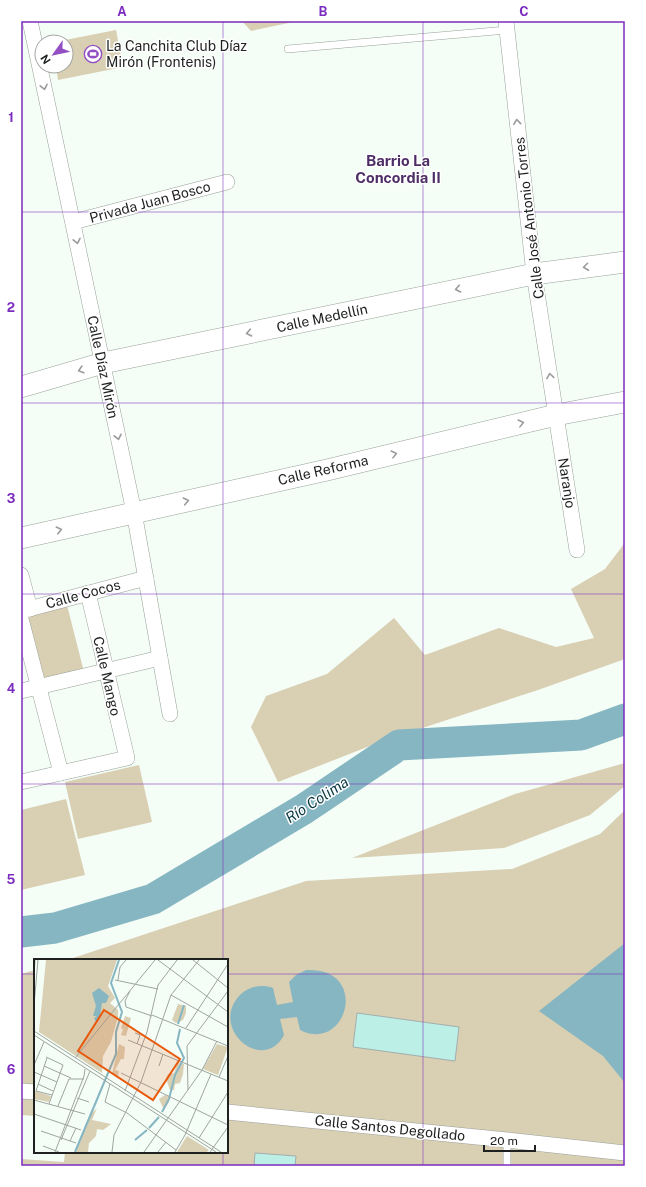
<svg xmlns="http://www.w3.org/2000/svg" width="646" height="1187" viewBox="0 0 646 1187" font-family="'Public Sans',sans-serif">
<rect width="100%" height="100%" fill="#f4fdf6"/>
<g fill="#d9cfb3">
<path d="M242 21H298L251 31Z"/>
<path d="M116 30 123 67 58 80 56 66H66V42H55Z"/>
<path d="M624 544H625V659L538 690 380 742 278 782 251 727 266 696 327 674 394 618 425 655 499 628 556 647 594 638 571 589 605 569Z"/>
<path d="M67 605 84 672 43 682 25 615Z"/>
<path d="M625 763V786L590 815 504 848 352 858 515 794Z"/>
<path d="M139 765 152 822 78 839 65 782Z"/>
<path d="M66 799 85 875 21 890V810Z"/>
<path d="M625 810V1166H21V1159L64 1162 65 1152H227V960H67L306 881 512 869 600 834Z"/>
<path d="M35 970V1116L21 1115V974Z"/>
</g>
<g fill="#85b6c2">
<path d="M625 943V1083L603 1056 539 1011Z"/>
<path d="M306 970C371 967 347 1054 300 1030L297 1017 280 1019 284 1035C263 1075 207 1027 241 994 250 986 262 984 273 988L277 1005 293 1002 289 982 296 975Z"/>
</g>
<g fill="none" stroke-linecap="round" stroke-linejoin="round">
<path stroke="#85b6c2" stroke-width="31" d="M21 932 55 928 153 899 304 809 399 745 581 735 625 719"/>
</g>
<g fill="#bcf0e7" stroke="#a3aeac">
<path d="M357 1013 459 1027 455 1061 353 1047Z"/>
<path d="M255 1153 296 1156 295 1166H254Z"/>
</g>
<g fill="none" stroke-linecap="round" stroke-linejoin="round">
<defs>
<g id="lane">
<path d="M288 49 507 30"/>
<path d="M507 1166V1140"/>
</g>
<g id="street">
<path d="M30 21 134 512 170 714"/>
<path d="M506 21 534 274 577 550"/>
<path d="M73 222 227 182"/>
<path d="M21 575 30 609"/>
<path d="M21 611 146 578"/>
<path d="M21 619 61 773"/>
<path d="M21 691 160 658"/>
<path d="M21 782 127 758 88 593"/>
<path d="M21 1091 35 1092"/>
<path d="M227 1112 507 1140 625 1153"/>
</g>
<g id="secondary">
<path d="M21 387 103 363 534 274 625 262"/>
<path d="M21 538 327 470 556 415 625 402"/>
</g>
</defs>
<use href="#lane" stroke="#99a19a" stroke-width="8"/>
<use href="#street" stroke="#99a19a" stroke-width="16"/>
<use href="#secondary" stroke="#99a19a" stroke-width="22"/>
<use href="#lane" stroke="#fff" stroke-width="7"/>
<use href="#street" stroke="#fff" stroke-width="15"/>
<use href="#secondary" stroke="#fff" stroke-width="21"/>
</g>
<defs><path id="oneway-chevron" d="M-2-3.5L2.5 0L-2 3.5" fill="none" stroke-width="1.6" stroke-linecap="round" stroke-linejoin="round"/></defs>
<g stroke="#9a9b9a">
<use href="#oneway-chevron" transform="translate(44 87) rotate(78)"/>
<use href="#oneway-chevron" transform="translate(517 122) rotate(-96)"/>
<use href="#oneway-chevron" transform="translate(77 241) rotate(78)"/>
<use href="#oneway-chevron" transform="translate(586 267) rotate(173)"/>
<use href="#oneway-chevron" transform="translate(458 289) rotate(168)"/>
<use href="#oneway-chevron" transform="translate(249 333) rotate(168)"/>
<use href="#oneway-chevron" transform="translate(81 370) rotate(164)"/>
<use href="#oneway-chevron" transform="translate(550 376) rotate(-99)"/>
<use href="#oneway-chevron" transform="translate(521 423) rotate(-14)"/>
<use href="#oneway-chevron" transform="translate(118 437) rotate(78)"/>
<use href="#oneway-chevron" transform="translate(394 454) rotate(-14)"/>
<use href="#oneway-chevron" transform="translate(186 501) rotate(-12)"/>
<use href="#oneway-chevron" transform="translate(59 530) rotate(-13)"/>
</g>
<path fill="none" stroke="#7b2cbf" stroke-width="1" stroke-opacity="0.55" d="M223 21V960M423 21V1166M21 212H625M21 403H625M21 594H625M21 784H625M21 974H35M227 974H625M223 1152V1166"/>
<defs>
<symbol id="stadium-ring" viewBox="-11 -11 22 22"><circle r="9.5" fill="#fff" stroke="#924ec3" stroke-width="1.5"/><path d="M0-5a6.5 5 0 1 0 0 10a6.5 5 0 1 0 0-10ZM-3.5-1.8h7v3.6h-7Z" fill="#924ec3"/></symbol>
</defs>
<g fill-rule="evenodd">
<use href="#stadium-ring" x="83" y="44" width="20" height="20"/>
</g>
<g text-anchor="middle" stroke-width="3" stroke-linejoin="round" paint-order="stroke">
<g font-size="14" fill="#1e211f" stroke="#fff" text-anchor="start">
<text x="106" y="51">La Canchita Club Díaz<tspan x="106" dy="16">Mirón (Frontenis)</tspan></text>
</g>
<g font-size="14" fill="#1e211f" stroke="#fff">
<text transform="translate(150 202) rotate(-15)" y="5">Privada Juan Bosco</text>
<text transform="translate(529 218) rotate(-97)" y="5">Calle José Antonio Torres</text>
<text transform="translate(322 318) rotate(-12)" y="5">Calle Medellín</text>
<text transform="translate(103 367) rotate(78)" y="5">Calle Díaz Mirón</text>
<text transform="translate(323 470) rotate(-13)" y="5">Calle Reforma</text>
<text transform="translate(567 483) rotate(81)" y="5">Naranjo</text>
<text transform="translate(83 594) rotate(-15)" y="5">Calle Cocos</text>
<text transform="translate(107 676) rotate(77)" y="5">Calle Mango</text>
<text transform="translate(390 1128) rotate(6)" y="5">Calle Santos Degollado</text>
</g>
<g font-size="15" font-weight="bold" fill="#4d2d65" stroke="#fff">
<text x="398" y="166">Barrio La<tspan x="398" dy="17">Concordia II</tspan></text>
</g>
<g font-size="15" font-style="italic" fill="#093842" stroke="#fff">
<text transform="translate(317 800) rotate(-33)" y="5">Río Colima</text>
</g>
</g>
<g transform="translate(34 959)">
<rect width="194" height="194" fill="#f4fdf6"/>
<path d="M12 1H83L74 27 81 39 76 44 84 51V58L77 83 69 97 68 114 5 73ZM144 45 152 47V54L149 61 142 64 138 61ZM91 57 97 59 92 77 87 76 89 70 87 69ZM85 85 91 88 90 100H87L81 111 85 112 84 118 78 115ZM183 85 194 88 184 116 169 110ZM144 103 150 105 149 115 146 124 141 125 140 131H136L132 120 134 115 140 114ZM0 129 1 132 17 137 15 143 0 140ZM131 136 135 138V143L130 151 125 140ZM63 149 58 161 77 165 69 171 63 170 62 177 55 184 54 193H42L57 155ZM153 177 175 191 173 193H143Z" fill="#d9cfb3"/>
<path d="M65 29 75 37 72 44H68L66 58 62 63 60 59 63 57H59L62 47 58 34Z" fill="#85b6c2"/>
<path fill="none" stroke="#85b6c2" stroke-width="2" d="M144 65 150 46M128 153 135 140 141 116 150 99 143 84 146 70M115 169 125 158M101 181 113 171M41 193 82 95V73L88 53 77 24 85 1"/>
<path fill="none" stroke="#9ea5a0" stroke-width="1" d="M124 1 194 53M159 1 194 29M0 17 1 1M81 21 124 30M84 21 86 8 92 1M96 32 91 42 92 48 118 57M137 36 194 68M0 46 4 1M118 56 194 87M152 69 194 5M0 72 187 193M101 74 106 76 103 85M0 76 182 193M94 81 194 122M12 98 29 106 15 145M13 99 2 132 18 136M41 99 121 1M0 106 10 83M10 107 37 119M125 107 129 95M0 113 23 123M87 114 194 166M185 118 194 97M4 125 19 132M76 125 71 143 93 154 142 191M154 131 153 87 194 32M91 132 113 73 124 26 143 1M43 139 55 143M0 141 51 155M24 147 35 120H50M0 155 47 171M7 172 42 184M165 179 194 133M27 181 56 112M36 182 42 169M9 187 25 193M21 193 50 117 51 110M78 193 80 176 107 123 137 36 165 1M110 193 168 111 183 82M124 193 132 183M141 193 151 176 177 115M176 193 194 168"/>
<path fill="#e8590c" fill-opacity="0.15" stroke="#e8590c" stroke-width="2" d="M70 51 146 100 119 141 44 92Z"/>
<rect width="194" height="194" fill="none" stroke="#1e211f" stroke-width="2"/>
</g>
<rect width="646" height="1187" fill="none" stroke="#ffffff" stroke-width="44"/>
<g transform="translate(54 54) rotate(237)"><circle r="19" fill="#ffffff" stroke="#a5a6a5"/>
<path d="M0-3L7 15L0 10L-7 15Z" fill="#924ec3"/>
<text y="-6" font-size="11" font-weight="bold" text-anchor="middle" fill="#1e211f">N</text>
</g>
<path d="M484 1145v6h51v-6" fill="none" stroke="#1e211f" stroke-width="2"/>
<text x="490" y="1145" font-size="12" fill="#1e211f" stroke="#ffffff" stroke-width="3" paint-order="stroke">20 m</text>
<rect x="22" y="22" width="602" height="1143" fill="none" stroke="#7b2cbf" stroke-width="1.5"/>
<g font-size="13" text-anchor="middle" font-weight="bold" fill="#7b2cbf">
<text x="122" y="16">A</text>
<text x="323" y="16">B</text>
<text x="524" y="16">C</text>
<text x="11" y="122">1</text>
<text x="11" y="312">2</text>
<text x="11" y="503">3</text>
<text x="11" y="693">4</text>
<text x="11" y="884">5</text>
<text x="11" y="1074">6</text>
</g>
</svg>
